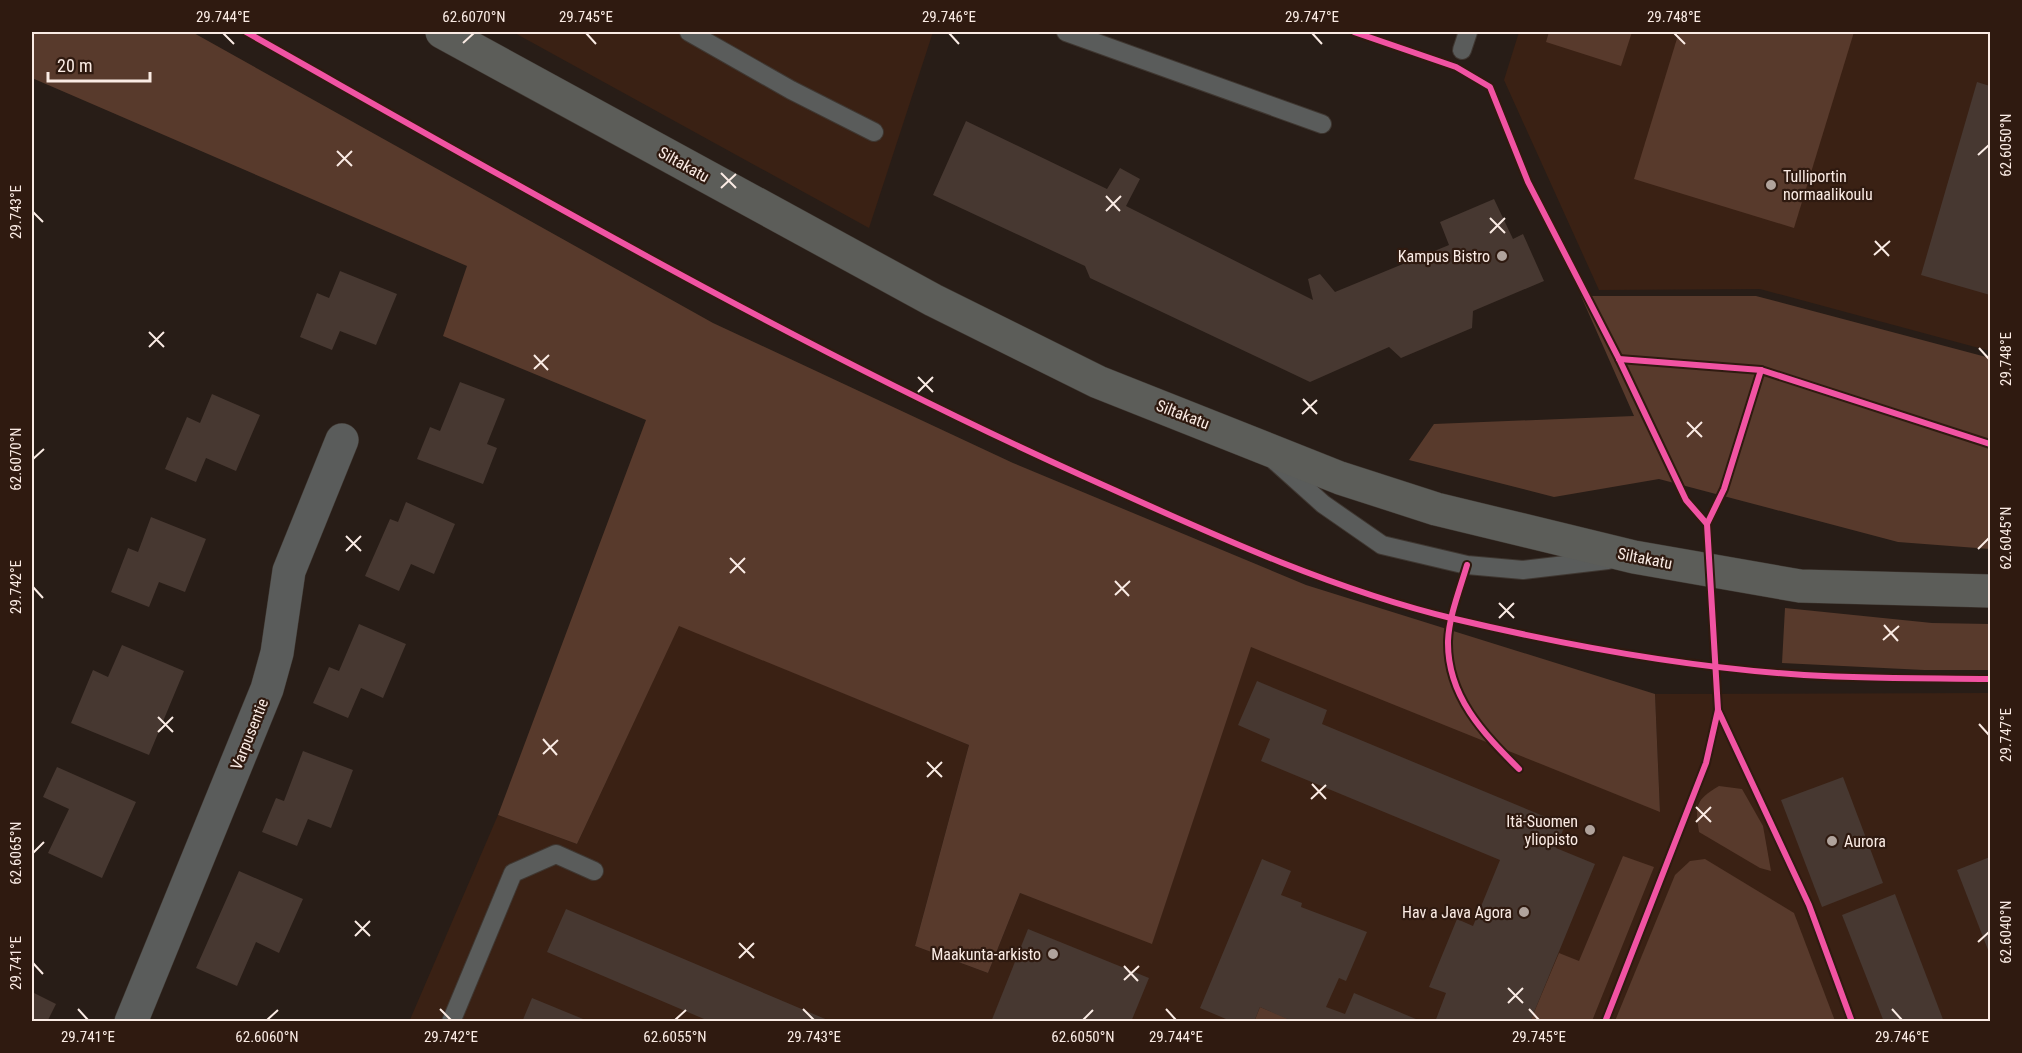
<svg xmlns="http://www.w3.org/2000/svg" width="2022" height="1053" viewBox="0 0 2022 1053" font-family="'Roboto Condensed',sans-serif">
<rect width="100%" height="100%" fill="#281d17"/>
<g fill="#3a2114">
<path d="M513 32H933L869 228Z"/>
<path d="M1519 32H1990V351L1760 289 1599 290 1504 80Z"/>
<path d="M679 625 969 745 915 946 988 973 1020 893 1152 943 1251 646 1660 811 1655 694 1990 693V1021L409 1022 498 815 577 844Z"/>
</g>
<g fill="#583a2c">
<path d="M32 32H192L713 323 1013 463 1306 585 1655 694 1660 812 1251 647 1152 944 1020 893 988 973 915 946 969 745 679 626 577 844 498 815 646 420 443 336 467 266 32 78Z"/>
<path d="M1549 32H1632L1621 66 1546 42Z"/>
<path d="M1679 32H1854L1794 228 1634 179Z"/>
<path d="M1581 296H1756L1990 358V549L1898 542 1659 479 1554 497 1409 460 1434 424 1634 416Z"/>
<path d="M1785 608 1932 623 1990 624V670H1924L1782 663Z"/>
<path d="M1719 786 1742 789 1763 826 1771 871 1760 868 1699 832C1695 806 1695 800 1719 786Z"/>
<path d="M1623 856 1654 867 1592 1021 1530 1022 1559 953 1579 961Z"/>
<path d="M1705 859 1794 913 1835 1021H1615L1675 875 1690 861Z"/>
<path d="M1260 1007 1294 1021 1254 1022Z"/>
</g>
<g fill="#473831">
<path d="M1977 82 1990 86V295L1921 275Z"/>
<path d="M966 121 1107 189 1120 168 1140 179 1126 206 1313 300 1308 279 1320 274 1335 292 1449 245 1440 222 1494 199 1513 239 1523 234 1544 281 1473 311 1472 328 1401 358 1389 347 1310 382 1090 278 1085 266 933 195Z"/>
<path d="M340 271 397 294 376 345 340 331 332 350 300 337 317 293 329 298Z"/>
<path d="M460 382 505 399 487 444 497 448 483 484 417 459 430 427 440 431Z"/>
<path d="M212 394 260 415 236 471 206 458 196 482 165 469 187 417 200 423Z"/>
<path d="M406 502 455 524 434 574 411 564 399 591 365 576 390 519 398 522Z"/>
<path d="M151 517 206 539 185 592 159 582 149 607 111 592 128 548 138 552Z"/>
<path d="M359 624 406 644 383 698 361 688 348 718 313 703 329 667 339 671Z"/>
<path d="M122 645 184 671 149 755 71 723 93 670 108 677Z"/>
<path d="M1257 681 1327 710 1322 724 1565 825 1556 848 1595 864 1530 1022H1435L1446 993 1429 987 1457 919 1473 926 1500 860 1261 761 1270 739 1238 725Z"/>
<path d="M303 751 353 770 331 828 308 819 297 846 262 832 276 798 284 801Z"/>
<path d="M57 767 136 802 102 878 48 853 69 809 43 797Z"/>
<path d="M1843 777 1883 883 1822 907 1781 800Z"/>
<path d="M1990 857V955L1957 870Z"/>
<path d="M1262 859 1291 871 1281 895 1302 903 1301 907 1367 932 1346 981 1339 978 1326 1007 1345 1014 1354 993 1423 1022H1294L1260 1007 1254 1022H1233L1200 1008Z"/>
<path d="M239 871 303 899 279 953 256 942 237 986 196 968Z"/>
<path d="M1895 894 1944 1022H1884L1842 915Z"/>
<path d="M566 909 830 1021V1022H711L547 952Z"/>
<path d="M1028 929 1149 978 1131 1022H991Z"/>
<path d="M32 992 56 1004 47 1022H32Z"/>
<path d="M532 998 588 1021V1022H522Z"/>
</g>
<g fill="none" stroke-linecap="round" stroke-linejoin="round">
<defs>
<g id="lane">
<path d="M689 32 791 90 874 132"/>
<path d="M1066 32 1322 124"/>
<path d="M1462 50 1468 32"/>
<path d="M1275 461 1323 504 1382 545 1467 565 1523 570 1608 560"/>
<path d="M451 1022 513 873 556 854 594 871"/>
</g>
<path id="street" d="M131 1022 267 689 277 653 289 571 342 440"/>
<path id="primary" d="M442 32 933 300 1098 382 1340 478 1436 509 1634 557 1800 586 1990 591"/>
</defs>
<use href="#lane" stroke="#3f3731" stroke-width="20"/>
<use href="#street" stroke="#3f3731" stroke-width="34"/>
<use href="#primary" stroke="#3f3731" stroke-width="34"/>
<use href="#lane" stroke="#5a5c5b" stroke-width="18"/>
<use href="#street" stroke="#5a5c5b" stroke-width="33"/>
<use href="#primary" stroke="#5c5d59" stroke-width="33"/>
<defs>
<g id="cycleway">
<path d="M246 32C521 187 795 346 1083 476 1203 530 1326 588 1455 619 1565 645 1678 666 1791 674 1857 679 1924 678 1990 679"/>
<path d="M1354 32 1456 67 1490 87 1528 182 1619 359 1686 500 1707 524"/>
<path d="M1619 359 1761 370"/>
<path d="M1467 565C1460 589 1449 616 1448 641 1447 696 1483 733 1519 769"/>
<path d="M1718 710 1809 905 1852 1022"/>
<path d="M1605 1022 1706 763 1718 710 1707 524 1724 489 1761 370 1990 444"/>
</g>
</defs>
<use href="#cycleway" stroke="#2f1a10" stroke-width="10"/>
<use href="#cycleway" stroke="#f153a3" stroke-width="6"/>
</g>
<path fill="none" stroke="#faebe4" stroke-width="2" d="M223 33 234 44M586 33 596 44M949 33 959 44M1312 33 1322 44M1674 33 1685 44M463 43 474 33M337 151 352 166M1978 155 1989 145M337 166 352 151M721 173 736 188M721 188 736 174M1106 196 1120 211M1106 211 1121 196M33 212 43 222M1490 218 1505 233M1490 233 1505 218M1875 241 1889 256M1874 255 1890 241M149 332 164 347M149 347 164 332M1979 348 1989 359M534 355 548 370M534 369 549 355M918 377 933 392M918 392 933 377M1303 399 1317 414M1302 414 1317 400M1687 422 1702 437M1687 437 1702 422M33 459 44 449M346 536 361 551M1978 549 1989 538M346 551 361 536M730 558 745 573M730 573 745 558M1115 581 1129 596M33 587 43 598M1115 595 1130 581M1499 603 1514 618M1499 618 1514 603M1884 625 1898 641M1883 640 1899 626M158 717 173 732M1979 724 1989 735M158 732 173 717M543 739 557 755M543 754 558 740M927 762 942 777M927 777 942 762M1312 784 1326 799M1311 799 1326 785M1696 807 1711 822M1696 822 1711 807M33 853 44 842M355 921 370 936M355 936 370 921M1978 942 1989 932M739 943 754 958M739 958 754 943M33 963 43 974M1124 966 1138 981M1124 980 1139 966M1508 988 1523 1003M1508 1003 1523 988M78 1009 88 1020M440 1009 451 1020M803 1009 814 1020M1166 1009 1176 1020M1529 1009 1539 1020M1892 1009 1902 1020M267 1020 278 1010M675 1020 686 1010M1083 1020 1093 1010"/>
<g fill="#b0a39c" stroke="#2f1a10" stroke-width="2">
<circle cx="1771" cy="185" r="6"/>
<circle cx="1502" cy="256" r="6"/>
<circle cx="1590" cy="830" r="6"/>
<circle cx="1832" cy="841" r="6"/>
<circle cx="1524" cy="912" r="6"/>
<circle cx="1053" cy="954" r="6"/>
</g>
<g text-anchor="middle" stroke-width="4.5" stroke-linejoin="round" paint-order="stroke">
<g font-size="16" fill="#faebe4" stroke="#2f1a10">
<text transform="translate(684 164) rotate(29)" y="6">Siltakatu</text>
<text transform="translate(1183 414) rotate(21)" y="6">Siltakatu</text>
<text transform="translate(1645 558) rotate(11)" y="6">Siltakatu</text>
<text transform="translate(249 734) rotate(-68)" y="6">Varpusentie</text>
</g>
<g font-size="16" fill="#faebe4" stroke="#2f1a10" text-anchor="end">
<text x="1783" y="182" text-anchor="start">Tulliportin<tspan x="1783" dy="18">normaalikoulu</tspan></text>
<text x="1490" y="262">Kampus Bistro</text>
<text x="1578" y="827">Itä-Suomen<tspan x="1578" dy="18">yliopisto</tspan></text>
<text x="1844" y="847" text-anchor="start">Aurora</text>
<text x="1512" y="918">Hav a Java Agora</text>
<text x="1041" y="960">Maakunta-arkisto</text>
</g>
</g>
<rect width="2022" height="1053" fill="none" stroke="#2f1a10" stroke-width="66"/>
<path d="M48 72v9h102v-9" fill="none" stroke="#faebe4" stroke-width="3"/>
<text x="57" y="72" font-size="18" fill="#faebe4" stroke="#2f1a10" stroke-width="4.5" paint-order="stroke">20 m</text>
<rect x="33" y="33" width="1956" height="987" fill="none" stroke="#faebe4" stroke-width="2"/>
<g font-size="15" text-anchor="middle" fill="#faebe4">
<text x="223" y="22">29.744°E</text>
<text x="474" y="22">62.6070°N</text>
<text x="586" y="22">29.745°E</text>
<text x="949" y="22">29.746°E</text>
<text x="1312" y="22">29.747°E</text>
<text x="1674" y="22">29.748°E</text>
<text transform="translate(2006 145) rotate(-90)" y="5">62.6050°N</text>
<text transform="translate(16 212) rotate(-90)" y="5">29.743°E</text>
<text transform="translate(2006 359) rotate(-90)" y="5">29.748°E</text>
<text transform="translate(16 459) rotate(-90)" y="5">62.6070°N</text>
<text transform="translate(2006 538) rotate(-90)" y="5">62.6045°N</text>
<text transform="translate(16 587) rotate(-90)" y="5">29.742°E</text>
<text transform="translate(2006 735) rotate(-90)" y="5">29.747°E</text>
<text transform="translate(16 853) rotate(-90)" y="5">62.6065°N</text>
<text transform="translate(2006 932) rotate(-90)" y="5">62.6040°N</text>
<text transform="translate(16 963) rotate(-90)" y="5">29.741°E</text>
<text x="88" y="1042">29.741°E</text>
<text x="267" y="1042">62.6060°N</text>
<text x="451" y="1042">29.742°E</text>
<text x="675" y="1042">62.6055°N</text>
<text x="814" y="1042">29.743°E</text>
<text x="1083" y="1042">62.6050°N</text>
<text x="1176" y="1042">29.744°E</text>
<text x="1539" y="1042">29.745°E</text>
<text x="1902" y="1042">29.746°E</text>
</g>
</svg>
